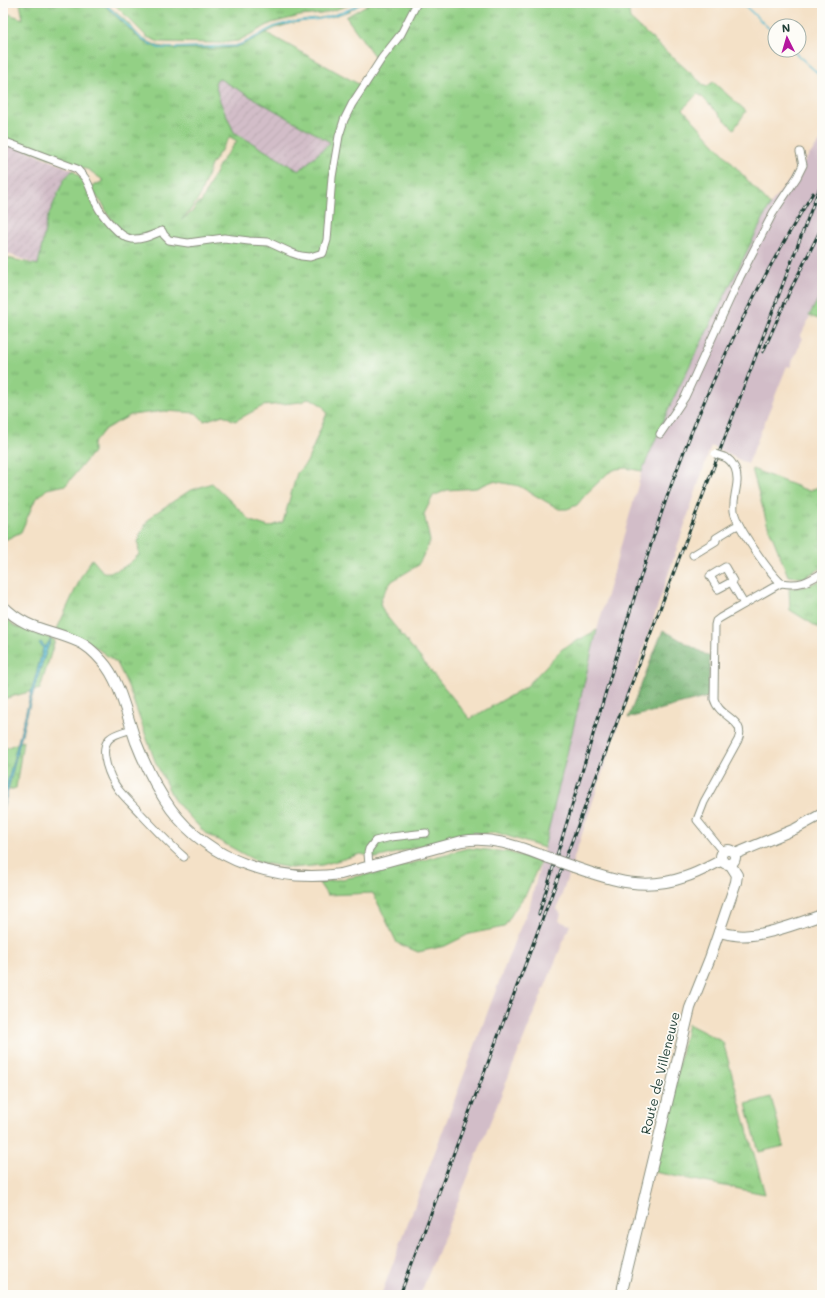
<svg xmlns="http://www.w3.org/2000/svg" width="825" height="1298" viewBox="0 0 825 1298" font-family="Mali,sans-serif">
<defs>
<pattern id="industrial-furrows" width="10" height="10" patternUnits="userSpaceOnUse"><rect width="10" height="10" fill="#d2bdc8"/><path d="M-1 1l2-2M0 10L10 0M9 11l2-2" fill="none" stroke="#b4a3ac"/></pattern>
<pattern id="grass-tufts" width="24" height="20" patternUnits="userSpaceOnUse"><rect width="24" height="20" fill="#93d085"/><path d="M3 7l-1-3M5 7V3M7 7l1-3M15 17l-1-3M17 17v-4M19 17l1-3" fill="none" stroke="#77aa6e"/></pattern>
<pattern id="forest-crowns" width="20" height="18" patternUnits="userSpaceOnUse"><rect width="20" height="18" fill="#76b272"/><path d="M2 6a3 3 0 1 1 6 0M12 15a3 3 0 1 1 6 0" fill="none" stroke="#60925e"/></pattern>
<pattern id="wetland-marsh" width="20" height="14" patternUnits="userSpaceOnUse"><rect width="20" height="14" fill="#93d085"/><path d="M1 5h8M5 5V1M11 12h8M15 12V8" fill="none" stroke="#77aa6e"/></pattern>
<pattern id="water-rules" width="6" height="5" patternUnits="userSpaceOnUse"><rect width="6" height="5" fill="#53b9d1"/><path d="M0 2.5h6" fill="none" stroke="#4498aa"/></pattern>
</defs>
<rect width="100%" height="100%" fill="#fdfcf7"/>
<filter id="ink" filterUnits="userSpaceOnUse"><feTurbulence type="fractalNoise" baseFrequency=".025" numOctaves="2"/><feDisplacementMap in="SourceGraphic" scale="8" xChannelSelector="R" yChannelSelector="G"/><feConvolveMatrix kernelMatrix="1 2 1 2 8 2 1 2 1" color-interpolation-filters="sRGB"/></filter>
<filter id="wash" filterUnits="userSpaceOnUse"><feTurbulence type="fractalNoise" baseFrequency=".012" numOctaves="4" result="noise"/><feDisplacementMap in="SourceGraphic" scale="16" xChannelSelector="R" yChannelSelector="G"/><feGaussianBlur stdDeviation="0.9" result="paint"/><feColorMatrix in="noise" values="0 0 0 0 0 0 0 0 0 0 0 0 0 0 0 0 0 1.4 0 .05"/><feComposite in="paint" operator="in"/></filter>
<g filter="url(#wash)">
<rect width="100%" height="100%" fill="#f4e1c7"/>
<g fill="url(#industrial-furrows)">
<path d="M218 78 331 143 299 171 234 132 219 99 215 83Z"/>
<path d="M3 140 73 170 64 179 47 219 38 265 3 252Z"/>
</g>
<path fill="#d2bdc8" d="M822 139V292L800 337 803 338 790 367 787 366 748 464 711 446 557 909 561 914 559 921 570 925 420 1295H381L514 942 530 905 597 630 642 471 672 401 770 205Z"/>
<g fill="url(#grass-tufts)" stroke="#59865c" fill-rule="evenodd">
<path d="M20 3H102L142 41 158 48 218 49 236 47 246 43 265 32 362 86 377 60 346 17 370 3H628L630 19 706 87 713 82 746 111 734 129 700 95 697 94 683 109 770 205 672 401 642 471 625 468 616 469 608 473 586 494 577 505 567 509H559L519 486 493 481 476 488 447 490 433 496 424 514 430 541 421 560 417 566 392 581 383 594 380 604 384 613 470 719 527 686 562 649 597 630 544 848 498 833 464 834 377 858 361 854 322 865 291 868 258 862 205 833 174 800 155 761 128 686 117 663 94 646 57 629 83 573 92 559 103 572C117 574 130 564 139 554L138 542 140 535 148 520 154 514 189 491 212 483 251 521 269 527 283 522 297 473 307 462 327 413 323 406 310 398 301 402 263 406 235 421 223 415 204 421 196 413 165 411 131 415 105 429 93 444V452L66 485 47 489 35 500 21 532 3 541V257L38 265 47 219 64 179 73 170 89 187 104 181 89 170 53 159 3 140V12L23 19ZM218 78 330 142V143L299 171 234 132 219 99 215 83ZM230 137 237 141 220 163 201 203H198L192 212 181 220 189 212 199 198 211 165ZM91 189 104 206 107 214 120 229 105 217Z"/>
<path d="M113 3H351L347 6 321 14 300 16 272 23 238 41 220 43 159 42 147 37Z"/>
<path d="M822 292V320L809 316Z"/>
<path d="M752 469 809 491 818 487 822 489V568L803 578 788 576 767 523Z"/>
<path d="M822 580V624L819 628 790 610 789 588 804 587Z"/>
<path d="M3 614 14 626 55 640 40 689 3 699Z"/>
<path d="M23 741 16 788 3 792V749Z"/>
<path d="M468 848 508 852 540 862 526 894 517 906 504 927 469 934 445 946 418 952 397 943 373 893 327 895 319 883 375 873Z"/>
<path d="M688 1024 723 1042 765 1194 654 1172Z"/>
</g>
<path fill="url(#forest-crowns)" stroke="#4a7853" d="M663 630 710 657 708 697 628 718Z"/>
<path fill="url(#wetland-marsh)" stroke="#59865c" d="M102 3H105L127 22 141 38 158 46 169 48 234 46 244 43 275 26 326 17 349 10 360 3H363L349 11 331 17 292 23 276 28 246 43 236 47 218 49H174L158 48 142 41Z"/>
<path fill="#93d085" stroke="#59865c" d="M771 1097 784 1146 759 1152 746 1104Z"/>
<path fill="url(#water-rules)" stroke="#397b82" d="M51 639C30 694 18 752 3 810V800L12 764 43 648 39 643 41 642 45 647Z"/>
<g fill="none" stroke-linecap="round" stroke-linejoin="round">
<g stroke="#53b9d1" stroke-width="1.5">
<path d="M104 3 143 40 159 48H169L235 46C251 42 264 30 279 25 292 22 306 21 319 19 334 16 348 11 362 3"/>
<path d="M742 3 775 34"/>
<path d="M792 50 822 77"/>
</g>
</g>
</g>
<g filter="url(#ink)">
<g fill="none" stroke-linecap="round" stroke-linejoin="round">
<defs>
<g id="street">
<path d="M3 141 77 169C79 172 83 175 85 178 90 185 92 195 96 203 101 215 120 238 132 239 143 240 152 235 162 231L164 235 169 240 188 243 224 238 249 241 268 242 292 253 301 256 310 257 323 253 327 240 332 177 339 136 344 120 352 104 371 75 382 58 401 34 417 3"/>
<path d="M660 434 685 397 740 277 773 213 797 177 803 165 800 152"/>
<path d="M724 457C730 459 732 463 735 468 741 484 732 495 734 511 736 526 769 572 781 583"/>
<path d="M693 555 716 541V538L734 527 739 525"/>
<path d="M731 582 733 581 725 567 710 576 718 589 731 582 744 604"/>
<path d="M132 729C124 732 115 733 109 739 98 751 110 778 118 789 125 798 134 806 141 814 155 829 169 844 184 857"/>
<path d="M723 852 697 820 704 802 738 740C747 719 719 718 714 699L715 625 716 621 720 618 781 583C800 586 807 582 822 573"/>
<path d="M369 866 368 853 369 849 375 841 391 837 426 833"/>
</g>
<g id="secondary">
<path d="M3 606C26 630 50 629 79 642 88 646 96 654 102 661 120 680 127 717 136 742 145 765 156 788 171 809 210 862 278 883 341 874L462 841C494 836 519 847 549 858"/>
<circle cx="728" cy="857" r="7"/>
<path d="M735 854 795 829 822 814"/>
<path d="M574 867C613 881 645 891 685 877 698 873 710 866 722 860"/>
<path d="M719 932C725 933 730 935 735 935 758 939 799 923 822 915"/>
<path d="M622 1295 623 1287 690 1008 710 958 736 882 737 875 730 864"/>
</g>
</defs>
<use href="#street" stroke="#8a8f7e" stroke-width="9"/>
<use href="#secondary" stroke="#8a8f7e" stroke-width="12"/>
<use href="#street" stroke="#fff" stroke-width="7"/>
<use href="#secondary" stroke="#fff" stroke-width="10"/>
<defs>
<g id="rail">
<path d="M763 352 789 293 822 227"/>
<path d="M539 914C565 830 590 745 615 661 634 599 652 536 675 475 711 377 758 282 813 193"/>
<path d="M400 1295 822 181"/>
</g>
</defs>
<use href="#rail" stroke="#1f3d34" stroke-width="3"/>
<use href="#rail" stroke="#fdfcf7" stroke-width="1.5" stroke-dasharray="4.5" stroke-linecap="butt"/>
<defs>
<path id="street-bridge" d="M715 454 724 457"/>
<path id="secondary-bridge" d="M549 858 574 867"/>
</defs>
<use href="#street-bridge" stroke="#8a8f7e" stroke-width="9" stroke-linecap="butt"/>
<use href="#secondary-bridge" stroke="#8a8f7e" stroke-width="12" stroke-linecap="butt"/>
<use href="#street-bridge" stroke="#fff" stroke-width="7"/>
<use href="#secondary-bridge" stroke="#fff" stroke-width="10"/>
</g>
</g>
<g text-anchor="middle" stroke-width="3.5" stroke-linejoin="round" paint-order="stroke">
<g font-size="13" fill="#1f3d34" stroke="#fdfcf7">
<text transform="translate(660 1073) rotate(-76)" y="5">Route de Villeneuve</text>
</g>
</g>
<rect width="825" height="1298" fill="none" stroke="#fdfcf7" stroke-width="16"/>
<g transform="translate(787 38) rotate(355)"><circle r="19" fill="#fdfcf7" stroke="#a4b0a9"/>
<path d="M0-3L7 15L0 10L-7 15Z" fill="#b5179e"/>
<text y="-6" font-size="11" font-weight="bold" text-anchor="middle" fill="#1f3d34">N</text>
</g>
</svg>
